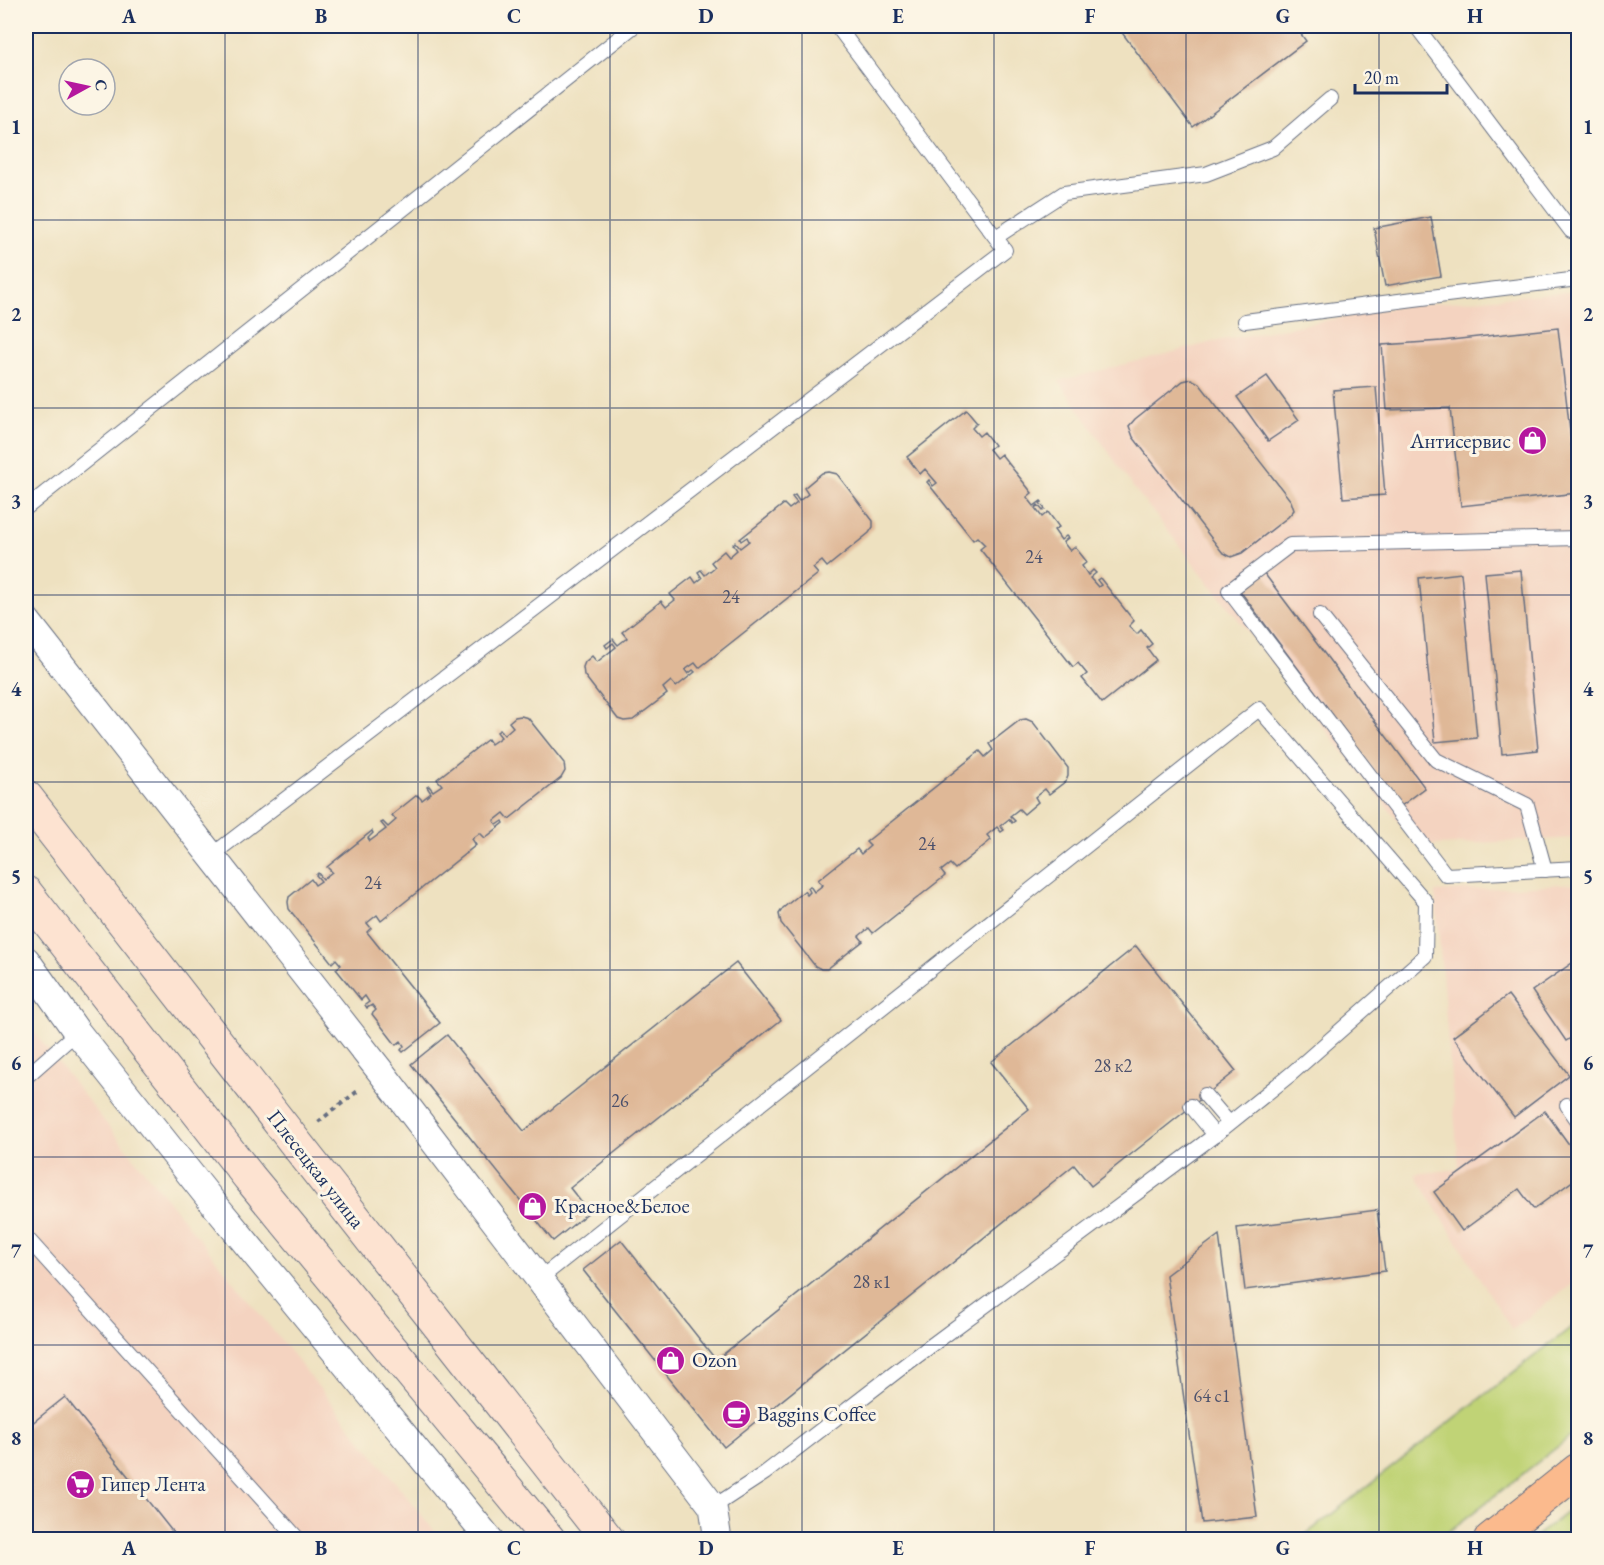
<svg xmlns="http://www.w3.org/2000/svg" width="1604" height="1565" viewBox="0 0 1604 1565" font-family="'EB Garamond',serif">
<rect width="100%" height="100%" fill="#fcf5e5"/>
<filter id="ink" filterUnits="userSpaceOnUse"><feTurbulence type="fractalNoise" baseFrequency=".0167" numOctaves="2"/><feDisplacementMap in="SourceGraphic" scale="12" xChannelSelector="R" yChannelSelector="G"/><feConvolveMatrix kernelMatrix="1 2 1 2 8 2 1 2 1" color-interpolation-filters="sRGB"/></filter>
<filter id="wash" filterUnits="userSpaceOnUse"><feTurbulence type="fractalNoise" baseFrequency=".008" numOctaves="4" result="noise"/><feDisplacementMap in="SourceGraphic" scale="24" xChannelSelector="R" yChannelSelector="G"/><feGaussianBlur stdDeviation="1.35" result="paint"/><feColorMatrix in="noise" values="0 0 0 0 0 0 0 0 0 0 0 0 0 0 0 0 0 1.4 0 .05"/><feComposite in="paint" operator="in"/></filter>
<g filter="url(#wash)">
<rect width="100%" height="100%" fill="#eee1c0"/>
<g fill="#f4d3c0">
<path d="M1578 291V838L1418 846 1133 487 1059 381 1217 341 1402 306Z"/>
<path d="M1578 883V1279L1512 1330 1415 1174 1459 1169 1435 892Z"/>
<path d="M26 1022 89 1102 441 1539H26Z"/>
</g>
<g fill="#c0d376" stroke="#6e816a" stroke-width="1.5">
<path d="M1578 1322V1431L1439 1539H1300Z"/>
<path d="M1578 1504V1537L1576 1539H1532Z"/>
</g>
<g id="blocks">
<g fill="#dfb897">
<path d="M1117 26H1295L1306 41 1193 127Z"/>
<path d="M1431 217 1441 276 1385 286 1374 228Z"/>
<path d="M1558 328 1577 493 1461 506 1450 408 1387 410 1382 345 1442 341Z"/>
<path d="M1267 376 1299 420 1268 441 1237 397Z"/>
<path d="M1191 379 1199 383 1291 501 1294 510 1288 517 1242 553 1231 557 1222 552 1133 437 1129 426 1135 419 1183 381Z"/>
<path d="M1376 387 1385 495 1343 498 1333 390Z"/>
<path d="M966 410 977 423 972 428 979 436 984 432 994 445 989 449 996 458 1001 454 1032 493 1027 497 1034 506 1041 501 1042 502 1040 503 1045 509 1043 511 1038 505 1035 508 1042 517 1048 512 1059 527 1054 530 1061 540 1066 536 1068 538 1063 542 1070 551 1075 547 1087 562 1082 566 1088 575 1093 570 1096 573 1090 578 1098 587 1101 585 1097 580 1100 578 1134 621 1129 626 1137 634 1141 630 1152 644 1147 648 1156 660 1102 703 1082 678 1087 674 1078 663 1073 667 980 549 985 545 977 537 973 540 927 482 929 480 933 486 937 483 925 469 920 474 907 457Z"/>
<path d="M829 472 837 474 873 521V527L869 533 827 567 822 561 813 568 818 574 699 668 695 663 685 670 688 674 693 670 695 672 676 687 671 681 663 688 667 694 633 720 624 721 618 719 584 675 583 667 585 662 592 656 597 662 616 647 613 643 607 648 605 645 613 639 618 645 627 638 622 632 661 601 666 607 675 600 670 594 692 577 696 583 702 578 698 572 701 570 705 575 715 567 711 562 724 551 729 557 737 550 733 544 735 542 740 548 749 541 747 537 741 541 740 539 784 504 789 509 797 503 792 497 795 495 799 501 808 494 804 488 822 473Z"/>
<path d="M1521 570 1538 750 1502 754 1485 573Z"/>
<path d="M1264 573 1425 788 1401 806 1240 591Z"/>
<path d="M1461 573 1477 738 1435 742 1419 578Z"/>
<path d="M521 716 528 718 564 763 565 771 561 778 509 819 504 813 494 821 497 825 503 821 504 823 485 838 480 833 472 839 476 845 381 921 377 915 367 923 371 928 367 932 440 1023 403 1052 401 1050 404 1046 401 1041 396 1045 372 1014 376 1010 372 1005 367 1008 365 1005 369 1002 365 996 361 1000 336 969 341 965 336 959 332 963 289 909 288 902 289 897 311 879 315 885 321 881 316 875 318 873 323 879 332 872 327 867 372 831 373 833 368 838 370 841 386 829 381 823 383 822 388 827 396 820 392 815 417 795 422 800 431 793 427 787 429 786 433 791 442 785 437 779 488 739 491 744 501 737 497 732 500 730 504 735 513 727 509 722 515 717Z"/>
<path d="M1026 719 1033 722 1068 768V776L1066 781 1049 794 1045 789 1035 797 1038 802 1024 814 1019 809 1010 816 1015 821 1012 823 1009 819 1000 826 1004 830 1001 832 997 827 987 835 991 840 955 869 950 864 941 871 945 876 873 933 869 928 859 936 863 941 827 969H821L815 966 781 923 779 914 783 908 804 891 807 895 810 892 808 888 810 886 814 892 823 885 818 880 857 849 861 854 870 846 866 842 980 751 985 757 993 750 989 744 1020 720Z"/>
<path d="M1136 946 1236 1071 1091 1186 1074 1165 724 1447 583 1270 621 1240 716 1360 1029 1109 991 1062Z"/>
<path d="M1578 959V1033L1566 1041 1532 991Z"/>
<path d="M736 963 781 1020 570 1188 589 1212 553 1241 411 1064 447 1035 524 1131Z"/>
<path d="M1508 995 1569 1075 1514 1117 1453 1037Z"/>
<path d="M1545 1111 1578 1157V1177L1534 1209 1519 1189 1462 1231 1434 1192Z"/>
<path d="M1377 1210 1385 1271 1245 1290 1237 1228Z"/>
<path d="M1219 1235 1257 1517 1202 1523 1166 1275Z"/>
<path d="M65 1397 179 1540H26V1428Z"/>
</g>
</g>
</g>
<g filter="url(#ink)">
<use href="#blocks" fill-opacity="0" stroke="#656d80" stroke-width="1.5"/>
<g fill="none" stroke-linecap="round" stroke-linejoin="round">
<defs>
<g id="service">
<path d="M1416 26 1571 231"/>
<path d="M996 237 1064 193 1206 174 1273 148 1330 99"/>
<path d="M1245 321 1414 299 1578 279"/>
<path d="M26 508 634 26"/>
<path d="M1578 538 1290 545 1229 591 1446 875 1578 868"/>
<path d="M1320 615 1436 760 1527 805 1545 870"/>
<path d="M212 855 1005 250 837 26"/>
<path d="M26 1077 77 1032"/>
<path d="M1205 1095 1229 1123"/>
<path d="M1567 1105 1578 1121"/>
<path d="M1191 1106 1215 1135"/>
<path d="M26 1237 299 1540"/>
<path d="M538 1280 1259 709 1426 902 1425 956 1291 1074 1215 1135 905 1365 765 1473 713 1507"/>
</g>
<g id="minor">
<path d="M26 620 381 1072 713 1507 718 1540"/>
<path d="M26 960 77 1032 214 1204 490 1540"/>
</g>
<g id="secondary">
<path d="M26 797 294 1141 608 1540"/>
<path d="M26 893 249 1177 549 1540"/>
</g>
<path id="primary" d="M1490 1540 1578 1470"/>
</defs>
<use href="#service" stroke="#656d80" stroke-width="16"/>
<use href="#minor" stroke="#656d80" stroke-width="29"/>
<use href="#secondary" stroke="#656d80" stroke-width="35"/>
<use href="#primary" stroke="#656d80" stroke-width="35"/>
<path stroke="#656d80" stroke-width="4" stroke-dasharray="4.5 4.5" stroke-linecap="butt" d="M318 1122 359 1090"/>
<use href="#service" stroke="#fff" stroke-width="14"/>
<use href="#minor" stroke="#fff" stroke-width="27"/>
<use href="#secondary" stroke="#fde3d1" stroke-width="33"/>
<use href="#primary" stroke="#fbba8d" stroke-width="33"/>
</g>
</g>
<path fill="none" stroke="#1b2f5e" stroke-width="1.5" stroke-opacity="0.55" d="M225 26V1540M418 26V1540M610 26V1540M802 26V1540M994 26V1540M1186 26V1540M1379 26V1540M26 220H1578M26 408H1578M26 595H1578M26 782H1578M26 970H1578M26 1157H1578M26 1345H1578"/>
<defs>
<symbol id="shop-disc" viewBox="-11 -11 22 22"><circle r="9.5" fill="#b5179e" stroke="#fcf5e5"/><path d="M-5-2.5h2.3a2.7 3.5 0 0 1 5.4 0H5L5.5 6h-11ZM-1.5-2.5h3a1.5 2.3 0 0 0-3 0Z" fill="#fff"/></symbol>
<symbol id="cafe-disc" viewBox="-11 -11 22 22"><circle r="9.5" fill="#b5179e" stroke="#fcf5e5"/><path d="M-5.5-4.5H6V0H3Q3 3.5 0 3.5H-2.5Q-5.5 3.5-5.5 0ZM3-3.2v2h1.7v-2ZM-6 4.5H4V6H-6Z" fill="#fff"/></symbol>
<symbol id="supermarket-disc" viewBox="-11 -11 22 22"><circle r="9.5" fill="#b5179e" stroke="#fcf5e5"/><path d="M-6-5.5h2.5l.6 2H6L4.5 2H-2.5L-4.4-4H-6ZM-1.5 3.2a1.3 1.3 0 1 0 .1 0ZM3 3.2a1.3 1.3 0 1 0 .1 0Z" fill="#fff"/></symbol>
</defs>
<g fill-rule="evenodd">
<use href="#shop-disc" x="1516" y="424" width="33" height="33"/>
<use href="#shop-disc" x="516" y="1190" width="33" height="33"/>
<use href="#shop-disc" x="654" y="1344" width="33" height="33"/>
<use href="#cafe-disc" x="720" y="1398" width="33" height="33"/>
<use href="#supermarket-disc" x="64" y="1468" width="33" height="33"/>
</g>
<g text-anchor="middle" stroke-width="6" stroke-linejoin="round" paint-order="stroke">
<g font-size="18" fill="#4c516c">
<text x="1034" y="563">24</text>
<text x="731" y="603">24</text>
<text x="927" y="850">24</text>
<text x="373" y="889">24</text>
<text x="1113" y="1072">28 к2</text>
<text x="620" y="1107">26</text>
<text x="872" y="1288">28 к1</text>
<text x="1212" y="1402">64 с1</text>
</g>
<g font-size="21" fill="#1b2f5e" stroke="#fcf5e5" text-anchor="start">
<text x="1511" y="448" text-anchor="end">Антисервис</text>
<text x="554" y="1213">Красное&amp;Белое</text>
<text x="692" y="1367">Ozon</text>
<text x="757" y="1421">Baggins Coffee</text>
<text x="101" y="1491">Гипер Лента</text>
</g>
<g font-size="21" fill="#1b2f5e" stroke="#fcf5e5">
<text transform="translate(316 1169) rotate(52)" y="7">Плесецкая улица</text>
</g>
</g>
<rect width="1604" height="1565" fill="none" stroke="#fcf5e5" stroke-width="66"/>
<g transform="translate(87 87) rotate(82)"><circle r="28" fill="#fcf5e5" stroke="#a2a6af" stroke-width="1.5"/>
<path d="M0-4.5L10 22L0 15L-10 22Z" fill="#b5179e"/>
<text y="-9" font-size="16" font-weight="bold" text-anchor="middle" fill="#1b2f5e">С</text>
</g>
<path d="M1355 84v9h92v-9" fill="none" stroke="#1b2f5e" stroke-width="3"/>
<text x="1364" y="84" font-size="18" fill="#1b2f5e" stroke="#fcf5e5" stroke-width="4.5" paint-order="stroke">20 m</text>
<rect x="33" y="33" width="1538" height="1499" fill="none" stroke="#1b2f5e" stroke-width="2"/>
<g font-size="20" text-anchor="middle" font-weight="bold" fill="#1b2f5e">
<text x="129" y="23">A</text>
<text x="321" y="23">B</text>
<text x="514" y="23">C</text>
<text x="706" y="23">D</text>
<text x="898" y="23">E</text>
<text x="1090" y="23">F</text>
<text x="1283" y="23">G</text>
<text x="1475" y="23">H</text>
<text x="16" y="134">1</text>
<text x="1588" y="134">1</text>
<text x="16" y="321">2</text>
<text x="1588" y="321">2</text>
<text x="16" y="508">3</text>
<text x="1588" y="508">3</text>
<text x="16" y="696">4</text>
<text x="1588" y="696">4</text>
<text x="16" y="883">5</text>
<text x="1588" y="883">5</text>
<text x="16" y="1070">6</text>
<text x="1588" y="1070">6</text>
<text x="16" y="1258">7</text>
<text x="1588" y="1258">7</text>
<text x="16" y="1445">8</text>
<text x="1588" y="1445">8</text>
<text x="129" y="1555">A</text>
<text x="321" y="1555">B</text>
<text x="514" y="1555">C</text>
<text x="706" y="1555">D</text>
<text x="898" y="1555">E</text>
<text x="1090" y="1555">F</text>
<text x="1283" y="1555">G</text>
<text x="1475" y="1555">H</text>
</g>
</svg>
